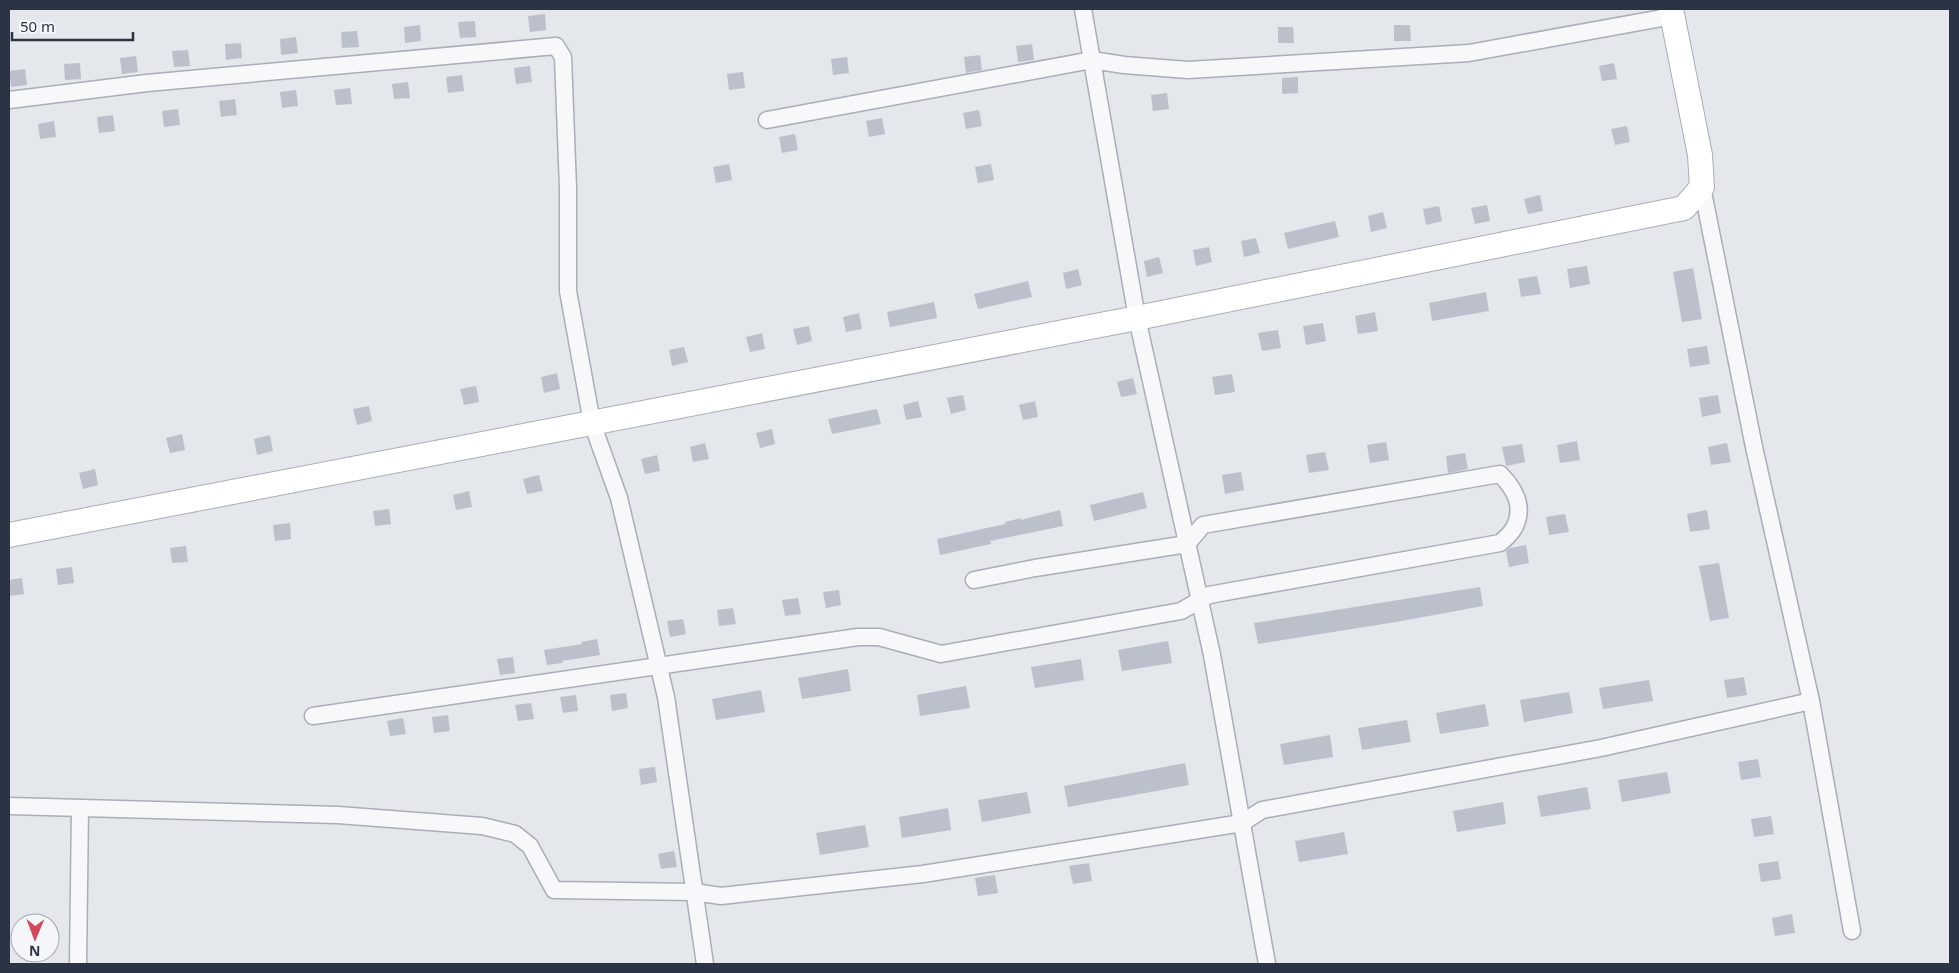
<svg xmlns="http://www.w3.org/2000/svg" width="1959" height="973" viewBox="0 0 1959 973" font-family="'Noto Sans',sans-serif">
<rect width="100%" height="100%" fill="#e4e7ec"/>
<g fill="#bbc0ca">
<path d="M545 14 546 30 530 32 528 16Z"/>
<path d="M475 21 476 37 460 38 458 22Z"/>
<path d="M420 25 421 41 405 43 404 27Z"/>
<path d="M1394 25H1410L1411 41H1394Z"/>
<path d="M1278 27H1293L1294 43H1278Z"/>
<path d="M357 31 359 47 342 48 341 32Z"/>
<path d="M296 37 298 53 281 55 280 39Z"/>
<path d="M241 43 242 58 226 60 225 44Z"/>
<path d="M1032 44 1034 60 1018 62 1016 46Z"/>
<path d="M188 50 190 66 174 67 172 51Z"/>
<path d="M980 55 982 70 966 73 964 57Z"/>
<path d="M136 56 138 72 122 74 120 58Z"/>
<path d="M847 57 849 73 833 75 831 59Z"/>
<path d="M80 63 81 79 65 80 64 64Z"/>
<path d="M1614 63 1617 79 1602 81 1599 66Z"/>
<path d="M530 66 532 82 516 84 514 68Z"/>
<path d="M25 69 27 85 11 87 9 71Z"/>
<path d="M743 72 745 88 729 90 727 74Z"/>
<path d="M462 75 464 91 448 93 446 77Z"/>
<path d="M1298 77V93L1282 94V78Z"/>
<path d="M408 82 410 98 394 99 392 84Z"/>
<path d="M350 88 352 104 336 105 334 90Z"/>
<path d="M296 90 298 106 282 108 280 92Z"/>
<path d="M1167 93 1169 109 1153 111 1151 95Z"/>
<path d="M235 99 237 115 221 117 219 101Z"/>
<path d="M178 109 180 125 164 127 162 111Z"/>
<path d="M979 110 982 126 966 129 963 113Z"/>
<path d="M113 115 115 131 99 133 97 117Z"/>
<path d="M882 118 885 134 869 137 866 121Z"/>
<path d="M54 121 56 137 40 139 38 124Z"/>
<path d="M1627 126 1630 142 1615 145 1611 129Z"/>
<path d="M795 134 798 150 782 153 779 137Z"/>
<path d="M729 164 732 180 716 183 713 167Z"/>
<path d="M991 164 994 180 978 183 975 167Z"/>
<path d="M1540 195 1543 211 1528 214 1524 199Z"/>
<path d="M1487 205 1490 221 1475 224 1471 208Z"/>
<path d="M1439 206 1442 221 1426 225 1423 209Z"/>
<path d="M1383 212 1387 228 1371 232 1368 216Z"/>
<path d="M1335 221 1339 237 1288 249 1284 233Z"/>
<path d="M1256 238 1260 253 1244 257 1241 241Z"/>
<path d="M1209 247 1212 262 1196 266 1193 250Z"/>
<path d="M1159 257 1163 273 1147 277 1144 261Z"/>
<path d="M1587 266 1590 284 1570 288 1567 269Z"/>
<path d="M1693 268 1702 319 1682 322 1673 272Z"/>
<path d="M1078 269 1082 285 1066 289 1063 273Z"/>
<path d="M1537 276 1541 294 1521 297 1518 279Z"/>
<path d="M1028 281 1032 297 978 309 974 294Z"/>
<path d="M1486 292 1489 311 1432 321 1429 303Z"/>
<path d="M934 302 937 318 890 327 887 312Z"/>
<path d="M1375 312 1378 331 1358 334 1355 316Z"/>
<path d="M859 313 862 329 846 332 843 317Z"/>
<path d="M1323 323 1326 341 1306 345 1303 326Z"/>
<path d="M809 326 812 341 797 345 793 329Z"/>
<path d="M1278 330 1281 348 1262 351 1258 333Z"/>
<path d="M762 333 765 349 750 352 746 337Z"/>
<path d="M1707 346 1710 364 1690 367 1687 349Z"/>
<path d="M684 347 688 362 672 366 669 350Z"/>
<path d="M557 373 560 389 544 393 541 377Z"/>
<path d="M1232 374 1235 392 1215 395 1212 377Z"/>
<path d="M1133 378 1137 394 1121 397 1117 382Z"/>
<path d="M476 386 479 402 464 405 460 389Z"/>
<path d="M963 395 966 410 951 414 947 398Z"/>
<path d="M1718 395 1721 413 1702 417 1699 398Z"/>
<path d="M918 401 922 417 906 420 903 405Z"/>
<path d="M1035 401 1038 417 1023 420 1019 405Z"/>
<path d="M369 406 372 421 357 425 353 409Z"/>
<path d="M877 409 881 424 832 434 828 419Z"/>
<path d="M772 429 775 444 760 448 756 433Z"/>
<path d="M182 434 185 450 170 453 166 438Z"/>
<path d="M270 435 273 451 257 455 254 439Z"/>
<path d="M1577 441 1580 460 1560 463 1557 445Z"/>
<path d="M1386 442 1389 460 1370 463 1367 445Z"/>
<path d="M705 443 709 459 693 462 690 447Z"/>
<path d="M1727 443 1731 462 1711 465 1708 447Z"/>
<path d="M1522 444 1525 462 1506 466 1502 447Z"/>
<path d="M1325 452 1329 470 1309 473 1306 455Z"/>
<path d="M1465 453 1468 469 1448 473 1446 456Z"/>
<path d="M657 455 660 471 645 474 641 459Z"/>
<path d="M95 469 98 485 83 489 79 473Z"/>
<path d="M1241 472 1244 490 1225 494 1222 475Z"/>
<path d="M539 475 543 491 527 494 523 479Z"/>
<path d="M469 491 472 507 456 510 453 495Z"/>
<path d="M1143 492 1147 508 1094 521 1090 505Z"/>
<path d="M389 509 391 524 375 526 373 511Z"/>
<path d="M1060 510 1063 526 990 541 991 544 940 555 937 539 1005 524V522L1021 518V520Z"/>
<path d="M1707 510 1710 529 1690 532 1687 514Z"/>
<path d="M1565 514 1569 532 1549 535 1546 517Z"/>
<path d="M290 523 291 539 275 541 273 525Z"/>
<path d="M1526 545 1529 563 1509 567 1506 551 1510 548Z"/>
<path d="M186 546 188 562 172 563 170 548Z"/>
<path d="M1719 563 1729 618 1710 621 1699 566Z"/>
<path d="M72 567 74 583 58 585 56 569Z"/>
<path d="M22 578 24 594 9 596V580Z"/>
<path d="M1480 587 1483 606 1396 622 1258 644 1254 623Z"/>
<path d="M839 590 841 605 826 608 823 592Z"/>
<path d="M798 598 801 614 785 616 782 600Z"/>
<path d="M733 608 736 624 719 626 717 610Z"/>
<path d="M683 619 686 634 670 637 667 621Z"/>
<path d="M597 639 600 655 562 661 563 663 547 665 544 650 582 644 581 642Z"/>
<path d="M1168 641 1172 663 1122 671 1118 650Z"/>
<path d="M513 657 515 673 500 675 497 659Z"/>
<path d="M1081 659 1084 680 1035 688 1031 667Z"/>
<path d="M848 669 851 691 802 699 798 678Z"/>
<path d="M1744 677 1747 695 1727 698 1724 680Z"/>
<path d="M1649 680 1653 701 1603 709 1599 688Z"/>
<path d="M966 686 970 708 920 716 917 695Z"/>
<path d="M761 690 765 712 716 720 712 699Z"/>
<path d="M1569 692 1573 713 1524 722 1520 700Z"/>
<path d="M626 693 628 708 612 711 610 695Z"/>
<path d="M576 695 578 711 563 713 560 697Z"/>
<path d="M531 703 534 719 518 721 515 705Z"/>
<path d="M1485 704 1489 726 1440 734 1436 713Z"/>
<path d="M448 715 450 731 434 733 432 717Z"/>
<path d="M403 718 406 734 390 736 387 721Z"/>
<path d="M1407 720 1411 742 1362 750 1358 728Z"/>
<path d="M1330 735 1333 757 1284 765 1280 744Z"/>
<path d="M1758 759 1761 777 1741 780 1738 762Z"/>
<path d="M1185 763 1189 785 1068 807 1064 786Z"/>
<path d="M655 767 657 782 641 785 639 769Z"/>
<path d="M1667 772 1671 793 1622 802 1618 780Z"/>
<path d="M1587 787 1591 809 1541 817 1537 796Z"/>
<path d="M1027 792 1031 813 982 822 978 800Z"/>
<path d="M1503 802 1506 824 1457 832 1453 811Z"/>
<path d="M948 808 951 830 902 838 899 817Z"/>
<path d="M1771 816 1774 834 1754 837 1751 819Z"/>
<path d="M865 825 869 847 820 855 816 833Z"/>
<path d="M1344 832 1348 854 1299 862 1295 841Z"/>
<path d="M674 851 677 867 661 869 658 854Z"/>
<path d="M1778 861 1781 879 1761 882 1758 864Z"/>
<path d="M1089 863 1092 881 1073 884 1069 866Z"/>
<path d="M995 875 998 893 978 896 975 878Z"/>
<path d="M1792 914 1795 933 1775 936 1772 918Z"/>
</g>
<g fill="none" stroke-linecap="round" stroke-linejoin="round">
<defs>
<g id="minor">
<path d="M1083 9 1137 318 1212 655 1267 964"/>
<path d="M9 100 147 83 556 46 563 57 568 188V291L592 423 619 498 666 697 705 964"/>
<path d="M767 120 1092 60 1124 65 1188 70 1469 53 1673 16"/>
<path d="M1702 187 1754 447 1811 701 1852 931"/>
<path d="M313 716C494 689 676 665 858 637H879L941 654 1181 611 1209 595 1500 543C1505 539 1511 533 1514 528 1525 507 1515 489 1500 474L1203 525 1187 544 1035 568 974 580"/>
<path d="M9 806 338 815 482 826 515 834 530 846 554 890 694 892 721 896 923 874 1242 823 1262 810 1601 748 1811 701"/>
<path d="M78 964 80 808"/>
</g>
<path id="secondary" d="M9 535 1137 318 1684 208 1702 187 1700 155 1671 9"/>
</defs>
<use href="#minor" stroke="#a9aeb7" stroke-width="19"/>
<use href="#secondary" stroke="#a9aeb7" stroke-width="26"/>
<use href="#minor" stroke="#f7f8fa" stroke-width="16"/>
<use href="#secondary" stroke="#fff" stroke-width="24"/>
</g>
<rect width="1959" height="973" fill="none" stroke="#2b3445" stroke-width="20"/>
<g transform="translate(35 938) rotate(181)"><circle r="24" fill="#f4f6f9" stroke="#a4a8b1"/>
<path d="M0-4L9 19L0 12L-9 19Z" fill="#d1495b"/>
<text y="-8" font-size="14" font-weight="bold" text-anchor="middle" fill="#2b3445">N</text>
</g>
<path d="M12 32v8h121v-8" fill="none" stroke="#2b3445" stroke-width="2.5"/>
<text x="20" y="32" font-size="15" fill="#2b3445" stroke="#f4f6f9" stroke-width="4" paint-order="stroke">50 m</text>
</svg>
